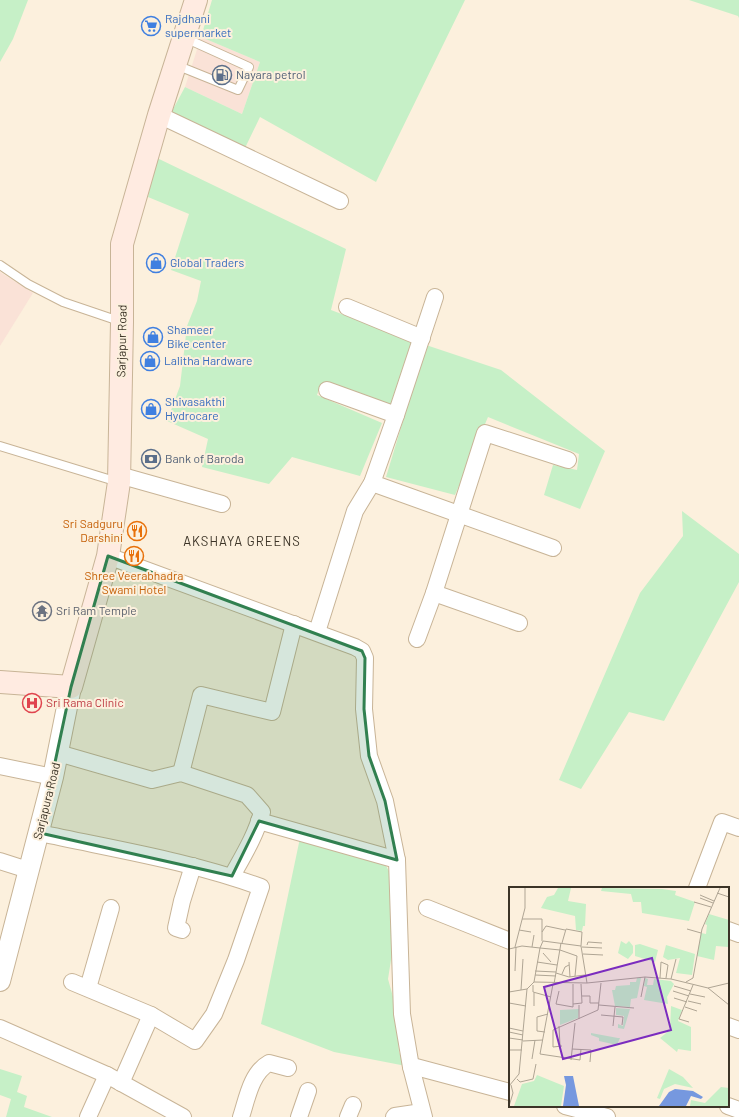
<svg xmlns="http://www.w3.org/2000/svg" width="739" height="1117" viewBox="0 0 739 1117" font-family="Barlow,sans-serif">
<rect width="100%" height="100%" fill="#fcf0dd"/>
<g fill="#fae2d7">
<path d="M201 37 260 62 242 114 185 87Z"/>
<path d="M0 272 33 293 0 346Z"/>
</g>
<g fill="#c6f0c7">
<path d="M0 0H28L13 39 0 62Z"/>
<path d="M212 0H465L376 182 260 117 245 148 171 113 185 87 242 114 260 62 201 37Z"/>
<path d="M689 0H739V18L738 16Z"/>
<path d="M157 158 346 249 331 310 413 341 392 406 321 384 317 395 382 423 360 476 292 457 269 484 202 467 208 439 167 421 180 386 187 326 197 301 201 281 171 270 189 214 148 197Z"/>
<path d="M426 345 501 370 605 451 580 509 544 495 553 465 577 470 579 454 488 417 455 495 386 477Z"/>
<path d="M682 511 739 554V582L664 721 629 712 581 789 559 780 640 593 683 536Z"/>
<path d="M300 838 385 864 390 873 394 941 388 979 395 1004 399 1052 406 1066 334 1052 261 1024Z"/>
<path d="M0 1069 22 1076 17 1092 27 1096 24 1107 52 1117H6L11 1099 0 1095Z"/>
</g>
<g fill="none" stroke-linecap="round" stroke-linejoin="round">
<defs>
<g id="service">
<path d="M176 65 238 90 249 67 185 38"/>
<path d="M0 265 28 284 63 302 122 322"/>
<path d="M0 446 118 482"/>
</g>
<g id="minor">
<path d="M159 115 340 201"/>
<path d="M347 307 422 338"/>
<path d="M327 390 396 415"/>
<path d="M119 475 222 504"/>
<path d="M372 483 553 548"/>
<path d="M108 556 355 647 362 651 365 658 364 709 369 756 385 801 397 860 402 1014 411 1067 424 1117"/>
<path d="M434 593 519 623"/>
<path d="M317 632 355 511 372 483 396 415 435 297"/>
<path d="M417 639 434 593 485 433 568 460"/>
<path d="M58 753 152 780 181 773 247 795 262 812C256 835 243 856 232 876"/>
<path d="M0 766 53 777"/>
<path d="M181 773 201 695 272 712 294 624"/>
<path d="M259 821 397 860"/>
<path d="M40 833C113 849 190 861 261 887L236 960 214 1014 195 1041 151 1015 72 982"/>
<path d="M0 861 28 870"/>
<path d="M697 888 722 822 739 828"/>
<path d="M427 908 510 941"/>
<path d="M182 930 176 928 182 901 193 866"/>
<path d="M728 930 739 934"/>
<path d="M88 988 111 908"/>
<path d="M728 1026 739 1030"/>
<path d="M0 1028 107 1075 183 1117"/>
<path d="M411 1067H416L510 1092"/>
<path d="M121 1083 151 1015"/>
<path d="M565 1106 607 1117"/>
<path d="M728 1106 739 1110"/>
<path d="M88 1117 107 1075"/>
<path d="M241 1117C247 1099 251 1073 269 1063L288 1068"/>
<path d="M299 1117 308 1091"/>
<path d="M348 1117 353 1105"/>
<path d="M394 1117 395 1116 422 1112"/>
</g>
<path id="tertiary" d="M0 981 53 777 71 687"/>
<path id="secondary" d="M0 682 71 687 108 556 119 482 122 322V244L159 115 196 0"/>
</defs>
<use href="#service" stroke="#c8b497" stroke-width="10"/>
<use href="#minor" stroke="#c8b497" stroke-width="18"/>
<use href="#tertiary" stroke="#c8b497" stroke-width="22"/>
<use href="#secondary" stroke="#c8b497" stroke-width="24"/>
<use href="#service" stroke="#fff" stroke-width="8"/>
<use href="#minor" stroke="#fff" stroke-width="16"/>
<use href="#tertiary" stroke="#fff" stroke-width="20"/>
<use href="#secondary" stroke="#ffebe1" stroke-width="22"/>
</g>
<path fill="#318050" fill-opacity="0.2" stroke="#318050" stroke-width="3" stroke-linejoin="round" d="M108 556 362 651 365 658 364 709 369 756 385 801 397 860 259 821 232 876 40 833 71 687Z"/>
<defs>
<symbol id="supermarket-ring" viewBox="-11 -11 22 22"><circle r="9.5" fill="#fcf0dd" stroke="#3f7fe0" stroke-width="1.5"/><path d="M-6-5.5h2.5l.6 2H6L4.5 2H-2.5L-4.4-4H-6ZM-1.5 3.2a1.3 1.3 0 1 0 .1 0ZM3 3.2a1.3 1.3 0 1 0 .1 0Z" fill="#3f7fe0"/></symbol>
<symbol id="fuel-ring" viewBox="-11 -11 22 22"><circle r="9.5" fill="#fcf0dd" stroke="#5c6f8a" stroke-width="1.5"/><path d="M-5.5-6h7V0h2V4h1.3V-2.5L3-4.5l.8-.8L6-3V5H2.5V1h-1V6h-7ZM-4.2-4.7v3.2H.2V-4.7Z" fill="#5c6f8a"/></symbol>
<symbol id="shop-ring" viewBox="-11 -11 22 22"><circle r="9.5" fill="#fcf0dd" stroke="#3f7fe0" stroke-width="1.5"/><path d="M-5-2.5h2.3a2.7 3.5 0 0 1 5.4 0H5L5.5 6h-11ZM-1.5-2.5h3a1.5 2.3 0 0 0-3 0Z" fill="#3f7fe0"/></symbol>
<symbol id="bank-ring" viewBox="-11 -11 22 22"><circle r="9.5" fill="#fcf0dd" stroke="#5c6f8a" stroke-width="1.5"/><path d="M-6-4H6V4H-6ZM0-2.3a2.3 2.3 0 1 0 0 4.6a2.3 2.3 0 1 0 0-4.6Z" fill="#5c6f8a"/></symbol>
<symbol id="restaurant-ring" viewBox="-11 -11 22 22"><circle r="9.5" fill="#fcf0dd" stroke="#e8710a" stroke-width="1.5"/><path d="M-5-6h1v4h1v-4h1v4h1v-4h1v5L-1.5 .5V6h-2V.5L-5-1ZM5-6V6H3V1.5H1.5Q1.5-4 5-6Z" fill="#e8710a"/></symbol>
<symbol id="temple-ring" viewBox="-11 -11 22 22"><circle r="9.5" fill="#fcf0dd" stroke="#6b7280" stroke-width="1.5"/><path d="M0-6L5-2H3V0L6.5 2.5H4V6H1.5V3h-3V6H-4V2.5H-6.5L-3 0V-2H-5Z" fill="#6b7280"/></symbol>
<symbol id="hospital-ring" viewBox="-11 -11 22 22"><circle r="9.5" fill="#fcf0dd" stroke="#e0444e" stroke-width="1.5"/><path d="M-5-5h3v3.5h4V-5h3V5h-3V1.5h-4V5h-3Z" fill="#e0444e"/></symbol>
</defs>
<g fill-rule="evenodd">
<use href="#supermarket-ring" x="140" y="15" width="22" height="22"/>
<use href="#fuel-ring" x="211" y="64" width="22" height="22"/>
<use href="#shop-ring" x="145" y="252" width="22" height="22"/>
<use href="#shop-ring" x="142" y="326" width="22" height="22"/>
<use href="#shop-ring" x="139" y="350" width="22" height="22"/>
<use href="#shop-ring" x="140" y="398" width="22" height="22"/>
<use href="#bank-ring" x="140" y="448" width="22" height="22"/>
<use href="#restaurant-ring" x="126" y="520" width="22" height="22"/>
<use href="#restaurant-ring" x="123" y="545" width="22" height="22"/>
<use href="#temple-ring" x="31" y="600" width="22" height="22"/>
<use href="#hospital-ring" x="21" y="692" width="22" height="22"/>
</g>
<g text-anchor="middle" stroke-width="4" stroke-linejoin="round" paint-order="stroke">
<g font-size="12" fill="#366cbe" stroke="#fcf0dd" text-anchor="start">
<text x="165" y="23">Rajdhani<tspan x="165" dy="14">supermarket</tspan></text>
<text x="170" y="267">Global Traders</text>
<text x="167" y="334">Shameer<tspan x="167" dy="14">Bike center</tspan></text>
<text x="164" y="365">Lalitha Hardware</text>
<text x="165" y="406">Shivasakthi<tspan x="165" dy="14">Hydrocare</tspan></text>
</g>
<g font-size="12" fill="#4e5e75" stroke="#fcf0dd" text-anchor="start">
<text x="236" y="79">Nayara petrol</text>
<text x="165" y="463">Bank of Baroda</text>
</g>
<g font-size="12" fill="#3c3427" stroke="#fcf0dd">
<text transform="translate(122 341) rotate(-89)" y="4">Sarjapur Road</text>
<text transform="translate(47 801) rotate(-76)" y="4">Sarjapura Road</text>
</g>
<g font-size="12" fill="#c56008" stroke="#fcf0dd" text-anchor="end">
<text x="123" y="528">Sri Sadguru<tspan x="123" dy="14">Darshini</tspan></text>
<text x="134" y="580" text-anchor="middle">Shree Veerabhadra<tspan x="134" dy="14">Swami Hotel</tspan></text>
</g>
<g font-size="12" fill="#5b616d" stroke="#fcf0dd" text-anchor="start">
<text x="56" y="615">Sri Ram Temple</text>
</g>
<g font-size="12" fill="#be3a42" stroke="#fcf0dd" text-anchor="start">
<text x="46" y="707">Sri Rama Clinic</text>
</g>
<g font-size="13" letter-spacing="1" fill="#3c3427" stroke="#fcf0dd">
<text x="242" y="546">AKSHAYA GREENS</text>
</g>
</g>
<g transform="translate(509 887)">
<rect width="220" height="220" fill="#fcf0dd"/>
<path d="M49 1H62L59 14 77 17 76 39H74L73 44 67 43 66 29 32 21 38 10 45 8ZM93 1 153 2 167 4 166 8 186 15 180 34 133 26 132 15H124L122 7 92 4ZM200 27 220 33 219 60 207 59 205 73 188 69 192 46 197 47 198 38 196 37ZM112 54 117 57 120 54 124 59V66L119 72 109 66ZM131 57 149 63 146 75 126 69V58ZM157 58 186 67 183 88 167 86 171 71 159 73 154 70ZM128 91H132L128 111 122 112 121 120 106 119 103 103H106L107 99 121 98V95H127ZM136 91 139 92 138 98H144L145 92 162 94 165 97 158 110 159 117 135 113 138 100 135 99ZM162 119 173 123 169 134 182 140V164L169 162 168 165 151 151 161 143ZM107 121 121 122 115 142 109 141V137L114 139 115 129 107 128ZM70 122 69 131 51 138V123ZM82 146 109 151H111L108 158 90 154V151L82 148ZM160 182 174 190 184 201 166 197 155 202 151 212 148 211ZM28 188 55 199 52 219H5L13 197 25 194ZM212 200 220 201V219H181L182 213 196 216Z" fill="#c6f0c7"/>
<path d="M55 189H64L70 219H54L57 198ZM166 202 184 204 194 210 192 212 182 209 177 219H150L160 205Z" fill="#7698df"/>
<path fill="none" stroke="#afa594" stroke-width="1" d="M208 6 220 10M191 8 205 14M191 11 204 16M185 15 202 20M13 32H33V54M178 42 192 46M10 43 22 45M33 45 37 39 56 43M53 56 57 42 73 45 72 59M78 58 79 55 93 56M6 60 16 21V1M23 60 25 48M73 60 93 61M0 62 13 59 31 61 34 54 72 59 78 96 136 90 162 92 199 101M34 66 42 75M74 67 94 68M28 75 48 78M60 75 61 90M6 84 7 60M26 84 47 85M47 86 60 90 76 88M53 87 56 80 60 78M26 88 47 89M151 91 152 75 159 78 157 91M162 92 167 72M25 95 78 96M177 95 184 91 193 42 211 1M44 97 31 167 71 173 72 162M45 97 52 56M24 98V105L42 110M165 99 182 104M199 101 220 118M199 101 220 96M12 103 14 72M50 104 47 117 64 120V97M164 104 180 109M0 105 18 102M181 107 196 110M73 109H81V116H90M132 110 136 90M165 111 178 115M179 114 192 117M0 116 17 119M64 117 73 116 72 97M90 118 125 121M25 119V106M176 120 188 124M92 128 114 130 113 138M70 132V118M180 135 170 132 184 98M50 139 51 159M104 139 106 120M0 141 14 144M0 145 14 148M36 145 28 144V130L39 127M0 151 14 153M14 154 34 153M53 159 44 160V143L89 123 92 96M63 162 82 163 81 175M0 163H13M23 172 26 153M62 173 66 136M8 192 11 195 24 192 27 177M0 199 10 187 18 102 25 95 31 61 51 63 68 69 66 89M0 219 4 206 2 198"/>
<path fill="#7b2cbf" fill-opacity="0.15" stroke="#7b2cbf" stroke-width="2" d="M143 71 162 143 54 172 35 100Z"/>
<rect width="220" height="220" fill="none" stroke="#3c3427" stroke-width="2"/>
</g>
</svg>
